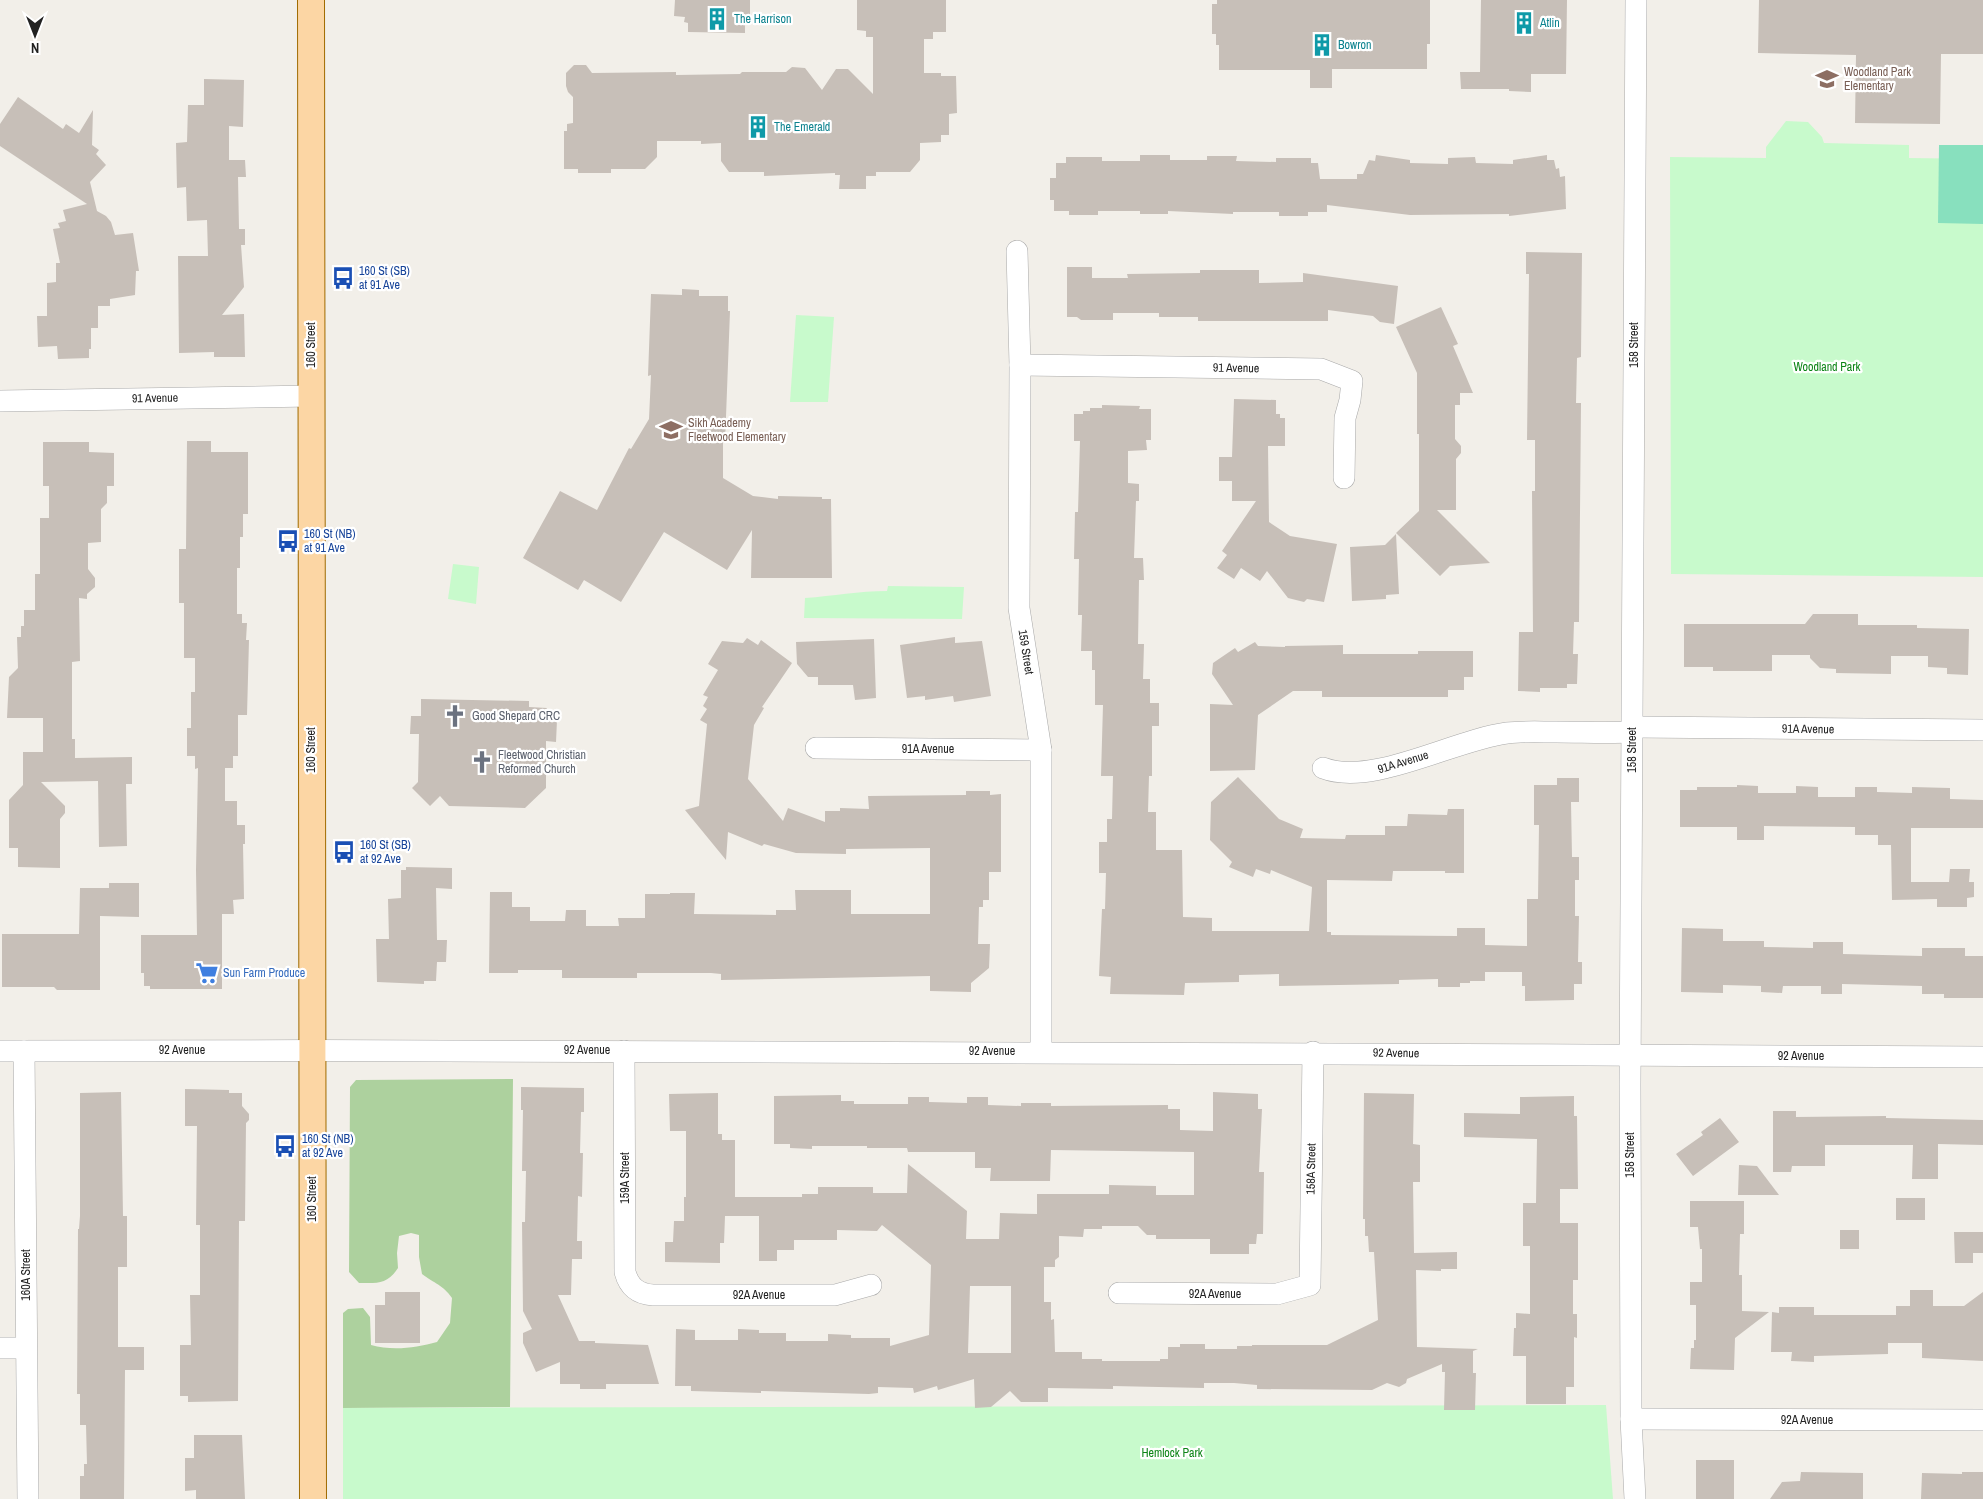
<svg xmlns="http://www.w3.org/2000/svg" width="1983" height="1499" viewBox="0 0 1983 1499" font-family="'Archivo Narrow',sans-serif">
<rect width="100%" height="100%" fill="#f2efe9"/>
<path fill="#add19e" d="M513 1079 510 1407 343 1408V1313L348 1309 363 1308 370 1317 371 1345C392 1351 416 1348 437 1342L450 1323 452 1298C442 1284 435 1284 422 1274L419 1257V1235L411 1233 399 1236 397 1253 398 1268C387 1285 377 1283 359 1283L349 1272 350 1087 356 1080Z"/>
<g fill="#c8facc">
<path d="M1786 121 1808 122 1822 137 1824 143 1909 145V158L1983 159V577L1671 574 1670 157 1766 158V147Z"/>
<path d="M796 315 834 317 828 402H790Z"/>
<path d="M453 564 479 567 476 604 448 599Z"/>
<path d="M888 586 964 587 962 619 804 618 805 598C833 596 859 591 887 591Z"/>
<path d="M1606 1405 1613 1499H343V1408Z"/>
</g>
<path fill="#88e0be" d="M1939 145H1983V224L1938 223Z"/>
<g fill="#c7bfb8" fill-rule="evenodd">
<path d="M675 0H750V24H745V33L688 32V23L684 22 685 17 674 16Z"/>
<path d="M857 0H946V32H933V39H924V73H941V76H956L957 113 949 114V135H941V142L920 143V160L910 172H876V176H866V189H839L840 175H835V173L764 176V172H729L721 161V143L701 144V141H657V157L645 169H611V173H578V169H564V131H567V124L573 123V97L568 92 566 86V73L574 65H586L592 73 676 72V75L740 74 742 72H786L792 67 805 68 822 90 836 69H848L873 94V37H866V31L857 30Z"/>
<path d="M1217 0H1430V44H1427V69H1332V88H1310V70H1219V45H1216V34H1212V4H1217Z"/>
<path d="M1481 0H1567L1566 74H1531V92L1509 91V89H1461L1460 72H1480Z"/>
<path d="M1759 0H1983V54H1941L1940 124 1855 123 1856 55 1758 53Z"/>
<path d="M204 79 244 80 243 127 229 126V160H245L246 177H238L239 229H245V245H241L244 287 222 315 244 314 245 357H214V352L179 353 178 256H208L207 220 187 221 186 187 177 188 176 143 187 142 188 105H204Z"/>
<path d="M18 97 63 129 66 124 79 133 93 110 92 145 99 150 96 154 106 165 90 182 97 211 106 216 111 222 115 235 133 233 139 271H136L135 295 110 299V306H98V328H91V349H89V358L58 359 57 346 38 347 37 316H47V283L56 282V263H60L53 229 60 228 58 223 66 221 63 210 87 204 0 146V124Z"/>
<path d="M1140 155H1170V160H1207V156H1237L1236 161 1276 162V158H1311V163H1318L1320 179H1357V174H1363L1369 160 1375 161 1376 155 1410 160V163L1448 164V158L1475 157 1476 163 1513 164V160L1547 155V160H1554L1556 169 1559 168 1560 177 1565 176 1566 209 1509 216V214L1410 215 1327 205V212H1308V216H1279V212H1233V214L1168 211V214H1140V211H1098V215H1069V211H1054V200H1050V178H1056V163H1066V157H1102V161H1140Z"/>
<path d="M1526 252 1582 253 1581 357 1577 358 1576 403H1581L1579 622H1574L1573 654H1578L1577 684H1567V688H1540V692L1518 691 1519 632H1533L1532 491H1535V440H1527L1529 274H1526Z"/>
<path d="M1067 267H1092V278H1128L1127 274 1200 273V270H1259V283L1303 282V273L1398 286 1394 324 1380 322 1373 316 1328 310V321H1198V317H1159V313H1113V320H1081L1077 317H1067Z"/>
<path d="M682 289 699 290V296H728V311H730L725 443H723V478L753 496 778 499V496L822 497V499H831L832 578H751L752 530 727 570 664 532 621 602 584 580 578 590 523 558 560 491 597 510 629 448 631 449 649 419 651 375 648 376 651 294 682 295Z"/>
<path d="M1441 307 1458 344 1453 346 1473 393H1460V405H1455V439L1461 446V453L1456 459V510H1437L1490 563 1450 566 1440 576 1396 533 1419 511V434H1417V373L1396 327Z"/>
<path d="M1234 399 1276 400V414H1280V418H1285V446H1268L1269 522 1290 536 1337 544 1324 602 1307 599 1304 602 1288 598 1267 571 1260 581 1241 568 1234 579 1217 568 1227 555 1222 551 1256 501H1232V481H1219V457H1232Z"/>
<path d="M1102 405 1140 406 1139 409H1151V440H1146L1147 450 1128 451V483L1139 484V501H1136L1134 558H1143L1144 580H1139L1138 644H1144L1143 679H1150V703H1159V726H1152V776H1149L1148 812H1156V850H1182L1183 917 1212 918V931H1309L1312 887 1271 870 1270 874 1256 869 1253 877 1229 867 1232 862 1210 840 1211 802 1238 777 1279 819 1303 829 1300 838 1345 839 1346 835H1385V826H1407L1408 814 1447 815 1448 809H1464V873H1445V871H1393L1392 881 1327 880V932H1331V935L1457 936V928H1485V945L1527 946V899H1538L1539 825H1534V785H1557V778H1579V802H1571L1572 857H1579V880H1575V916H1579L1578 962H1582V984H1574V1000L1525 1001V986H1522V972H1485V981H1470V983H1460V987H1438V979L1399 980V984L1279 986V974L1239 975V982L1185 983 1184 995 1110 994 1111 977 1099 976 1102 909H1105L1106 873H1099V842H1107V819H1112L1113 776H1101L1103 705H1095V670H1092V651H1081L1082 615H1078L1079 559H1074L1075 512H1078L1080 441H1074V414H1083V411H1090V408H1102Z"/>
<path d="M187 441H211V452H248V514H243V537H240V568H237V614H242V623H247L246 640H249L247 715H238V756H233V768H225V801H237V825H245V844H243L244 899 233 900 234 914H222V989H150V986H144V973H141V935H197L196 870 198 768 195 769V756H187V728H191V692H195V658H184V603H179V549H186Z"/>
<path d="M43 442H89V452L114 453V486H107V503L101 509V542L88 543V569L95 578V587L87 594V599L79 598 80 661 72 662V739H75V758L132 757V784H126L127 846 99 847 98 781 41 782 65 806V813L60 819V868L18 867V848H9V800L23 785V752H43V718H7L9 677 18 668 17 637H21V626H24V610H35V574H40V518H49V486H43Z"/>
<path d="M1396 534 1399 594 1386 595V599L1352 601 1350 547 1385 545Z"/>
<path d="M1813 614H1858V625H1917V628L1969 629 1968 675 1947 674V668L1928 667V656H1891V674L1836 673V669L1820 668 1810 658V655H1772V671H1713V667H1684V624H1805Z"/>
<path d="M955 637V643L982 641 991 696 954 702 953 696 925 700V696L907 698 900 645Z"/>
<path d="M747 638 758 645 761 640 792 663 762 707 764 708 754 725 748 779 783 821 788 808 825 822V811H840V808L869 809 868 796 966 795V791H990V795L1001 794V872H989V900H983V907H979L978 944H990L989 968 971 983V992L930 991V976L721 980V974L711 973H637V978H562V970H518V973H489L490 892H512V907H530V921H565L566 910H586V926H619L618 918H645V894H670V893H695L694 914 776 915V910H796L795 890H851V914H930V848L846 849V854L796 853 764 844 762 846 728 832 726 860 685 810 699 806 707 724 700 720 707 709 703 706 708 697 703 695 718 670 708 664 722 641 743 643Z"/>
<path d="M874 639 876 698 855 700 853 685H818V677H808L797 664 796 642Z"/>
<path d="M1255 642 1258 646 1285 647V646L1343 645V654H1418V651H1473V677H1464V690H1448V697H1322V691H1293L1258 715 1255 770 1210 771V704L1233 705 1212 674 1213 663 1235 648 1238 652Z"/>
<path d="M421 699 529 701V707L547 708V719L557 720 556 742 546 741V788L525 808 449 806 440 796 430 806 412 788 418 782 419 734H410L411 716H421Z"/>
<path d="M1737 785 1758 786V793H1796V786L1818 787V797H1855V787H1877V792L1912 793V787L1950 788V799L1983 800V828H1911V882H1949L1950 869H1970L1969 882H1974V897L1967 898V907H1937V899L1892 900 1891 845H1878V835H1855V827L1764 826V840H1737V827H1680V790H1697V787H1737Z"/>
<path d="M406 867 452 868V889L436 888 437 940H447L446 962H437L436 981H424V984L377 982 376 939H389L388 899 401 898V870H406Z"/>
<path d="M109 883H139V917L100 916V990H57L54 987H2V934H79L80 888H109Z"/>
<path d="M1682 928 1723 929V941H1764V947L1813 948V942H1843V954L1922 956V948H1965V956H1983V998H1944V994H1922V986L1842 984V994H1821V986H1783L1782 993 1761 992V986L1723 985V993L1681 992Z"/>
<path d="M521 1087 584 1088V1112H581L580 1153H583L582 1197 578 1196 577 1241H582V1259H572L571 1295H558L579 1341H595V1343L648 1345 659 1384H606V1389H580V1384H560V1362L536 1372 523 1343V1333L532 1329 523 1311 522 1222H525L526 1171H522L523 1110H521Z"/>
<path d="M185 1089 229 1090V1093H242V1106L249 1114V1120L246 1123 245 1221H239L238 1401 188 1402V1396H180V1345H191L190 1295H200V1225H196L197 1126H185Z"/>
<path d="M121 1092 123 1216H127V1267H118V1347H144V1370H125L124 1499H80V1476H84V1464H87L86 1425H80V1394H77L78 1229H79L80 1216V1093Z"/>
<path d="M1213 1092 1258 1094V1109H1262L1259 1172H1264L1263 1234H1257L1256 1244H1249V1254H1210V1239H1156V1235H1147L1138 1226H1102V1229H1084L1083 1237 1059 1236V1257L1055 1260V1267H1044V1302H1051V1320L1054 1319 1055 1352H1082V1359H1102V1361H1160V1359H1168V1347H1180V1344H1205V1349H1237V1346H1252V1345H1327L1378 1320 1374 1252H1369L1368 1236H1365V1219H1363L1364 1093 1414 1094 1413 1144 1420 1145V1182H1413L1414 1253 1457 1252V1269H1441V1271L1416 1270 1417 1347 1478 1349 1473 1351V1373H1476L1475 1410H1444L1445 1372H1442V1364L1407 1379 1406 1383 1399 1387 1387 1383 1372 1390 1257 1389V1385L1234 1383H1204V1388L1113 1386V1389L1048 1388V1402H1021L1010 1391 991 1407 975 1408 974 1379 938 1390 937 1386 914 1393 913 1388 878 1387V1393L869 1394 761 1391V1393L691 1391V1386H675L676 1329 695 1330V1340H738V1329L759 1330V1333H786V1341H828V1334L851 1335V1338H890V1346L929 1335 931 1265 882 1225 877 1231 837 1230V1240H794V1250H777V1261H759V1216H725L724 1243H720V1263L665 1262V1242H673L674 1221H684V1197H686V1131H670L669 1094 718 1093V1134H722V1140H735V1197H802V1194H818V1187H873V1193H907L908 1164 967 1211 966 1239H999L1000 1213 1037 1214V1194H1109V1185L1156 1186V1195H1194V1152L1051 1150 1050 1181H990L991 1168H975V1152H908L907 1148H867V1146H812V1149L790 1148V1144H774V1096L841 1095V1101H854V1104H908V1097H929V1102L967 1103V1097H988V1105L1021 1106V1103H1051V1106L1168 1105V1109H1180V1130L1213 1131ZM970 1286H1011V1353H968Z"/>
<path d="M1574 1096V1116H1577L1578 1189H1560V1223H1578V1280H1573V1314H1577V1338L1574 1337V1387H1566V1404H1526V1356H1513L1514 1328H1516V1313L1530 1314V1246H1523V1203H1536L1537 1139 1464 1137V1113L1520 1114V1097Z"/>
<path d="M1773 1111H1796V1117L1886 1116V1118L1983 1120V1145L1938 1144V1179H1912L1913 1145H1825V1166H1792L1791 1172H1773Z"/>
<path d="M1720 1118 1739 1142 1693 1176 1676 1154 1703 1135 1701 1132Z"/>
<path d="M1739 1165 1757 1166 1779 1195H1738Z"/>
<rect x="1896" y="1198" width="29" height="22"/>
<path d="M1690 1201H1744V1234H1740L1739 1275H1742V1311L1769 1312 1735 1338 1734 1370 1690 1369 1691 1348H1694V1340H1696V1305H1690V1282H1702V1249H1700L1698 1227H1690Z"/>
<rect x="1840" y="1230" width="19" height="19"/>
<path d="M1954 1232H1983V1253H1973V1263H1955Z"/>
<path d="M1910 1290H1933V1306H1964L1983 1292V1361L1922 1358V1343H1888V1354L1814 1356V1362L1791 1361 1792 1352H1771L1772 1312 1779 1313V1307H1814V1315H1896V1306H1910Z"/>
<path d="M385 1292H420V1343H375V1305H385Z"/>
<path d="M194 1435H242L245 1499H196V1490L185 1491V1458H194Z"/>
<rect x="1696" y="1460" width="38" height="39"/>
<path d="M1801 1472 1863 1473V1499H1770L1782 1482 1800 1481Z"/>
<path d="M1962 1472H1983V1499H1921L1922 1473 1962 1474Z"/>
</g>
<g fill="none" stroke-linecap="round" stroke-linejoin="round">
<defs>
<g id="minor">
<path d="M1017 251 1020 365 1019 608 1041 750V1051"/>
<path d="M1020 365 1321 369 1352 381 1350 400 1345 418 1344 478"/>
<path d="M0 401 311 396"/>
<path d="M1633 727 1983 730"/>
<path d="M816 748 1041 750"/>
<path d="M1323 768C1372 787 1453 740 1507 733 1523 731 1540 732 1556 732 1582 732 1607 733 1632 732"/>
<path d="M0 1051C661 1049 1322 1054 1983 1057"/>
<path d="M24 1051 28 1499"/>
<path d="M624 1051 625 1272C629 1287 638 1294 653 1295H835L871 1285"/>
<path d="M1119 1293 1277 1294 1310 1285 1313 1052"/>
<path d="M0 1348H26"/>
<path d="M1631 1419 1983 1420"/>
<path d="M1635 1499 1631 1419 1630 1084 1636 0"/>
</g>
<path id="major" d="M311 0 313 1499"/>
</defs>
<use href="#minor" stroke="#a9a9a9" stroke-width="22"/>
<use href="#major" stroke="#a06b00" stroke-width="28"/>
<use href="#minor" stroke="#fff" stroke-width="21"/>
<use href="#major" stroke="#fcd6a4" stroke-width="26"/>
</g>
<defs>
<symbol id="building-bare" viewBox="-9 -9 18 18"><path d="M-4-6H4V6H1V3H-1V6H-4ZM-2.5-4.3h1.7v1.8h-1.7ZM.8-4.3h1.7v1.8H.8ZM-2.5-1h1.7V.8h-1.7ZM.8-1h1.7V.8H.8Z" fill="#0f9aa8" stroke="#fff" stroke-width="2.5" paint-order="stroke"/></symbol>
<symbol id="school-bare" viewBox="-9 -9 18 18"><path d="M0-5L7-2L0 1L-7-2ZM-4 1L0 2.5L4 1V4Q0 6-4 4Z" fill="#8d6e63" stroke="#fff" stroke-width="2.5" paint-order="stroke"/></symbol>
<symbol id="bus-bare" viewBox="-9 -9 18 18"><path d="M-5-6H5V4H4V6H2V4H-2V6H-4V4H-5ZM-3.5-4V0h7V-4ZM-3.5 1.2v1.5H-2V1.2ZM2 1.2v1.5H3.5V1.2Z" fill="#1a4fb4" stroke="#fff" stroke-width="2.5" paint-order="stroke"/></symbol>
<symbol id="church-bare" viewBox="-9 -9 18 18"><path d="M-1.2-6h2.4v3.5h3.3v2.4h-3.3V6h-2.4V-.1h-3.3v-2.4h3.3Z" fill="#6b7280" stroke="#fff" stroke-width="2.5" paint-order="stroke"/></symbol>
<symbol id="supermarket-bare" viewBox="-9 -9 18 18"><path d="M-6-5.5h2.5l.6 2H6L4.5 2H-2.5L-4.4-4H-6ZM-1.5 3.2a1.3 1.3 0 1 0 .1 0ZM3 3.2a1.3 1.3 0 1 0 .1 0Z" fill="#3f7fe0" stroke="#fff" stroke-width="2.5" paint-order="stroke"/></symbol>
</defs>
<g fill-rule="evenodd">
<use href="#building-bare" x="701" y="3" width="32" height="32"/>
<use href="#building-bare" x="1508" y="7" width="32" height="32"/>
<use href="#building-bare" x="1306" y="29" width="32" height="32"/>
<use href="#school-bare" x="1811" y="63" width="32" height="32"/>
<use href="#building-bare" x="742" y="111" width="32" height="32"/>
<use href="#bus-bare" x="327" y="262" width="32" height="32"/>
<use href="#school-bare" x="655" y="414" width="32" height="32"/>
<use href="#bus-bare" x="272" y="525" width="32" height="32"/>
<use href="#church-bare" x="439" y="700" width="32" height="32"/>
<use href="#church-bare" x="466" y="746" width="32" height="32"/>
<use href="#bus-bare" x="328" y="836" width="32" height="32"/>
<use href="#supermarket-bare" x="191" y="957" width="32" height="32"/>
<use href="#bus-bare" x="269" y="1130" width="32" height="32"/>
</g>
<g text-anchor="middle" stroke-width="4.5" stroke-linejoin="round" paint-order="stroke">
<g font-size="12" fill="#0d838f" stroke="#fff" text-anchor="start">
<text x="734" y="23">The Harrison</text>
<text x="1540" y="27">Atlin</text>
<text x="1338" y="49">Bowron</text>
<text x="774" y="131">The Emerald</text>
</g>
<g font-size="12" fill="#785e54" stroke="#fff" text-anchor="start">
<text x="1844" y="76">Woodland Park<tspan x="1844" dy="14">Elementary</tspan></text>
<text x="688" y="427">Sikh Academy<tspan x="688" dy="14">Fleetwood Elementary</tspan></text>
</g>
<g font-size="12" fill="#164399" stroke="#fff" text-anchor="start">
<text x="359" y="275">160 St (SB)<tspan x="359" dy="14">at 91 Ave</tspan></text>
<text x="304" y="538">160 St (NB)<tspan x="304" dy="14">at 91 Ave</tspan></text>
<text x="360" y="849">160 St (SB)<tspan x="360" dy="14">at 92 Ave</tspan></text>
<text x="302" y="1143">160 St (NB)<tspan x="302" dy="14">at 92 Ave</tspan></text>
</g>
<g font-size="12" fill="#222" stroke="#fff">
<text transform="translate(311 345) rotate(-90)" y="4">160 Street</text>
<text transform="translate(1634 345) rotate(-90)" y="4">158 Street</text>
<text transform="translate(1236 368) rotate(1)" y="4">91 Avenue</text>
<text transform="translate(155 398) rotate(-1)" y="4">91 Avenue</text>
<text transform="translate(1026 652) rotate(81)" y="4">159 Street</text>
<text transform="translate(1808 729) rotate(1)" y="4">91A Avenue</text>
<text x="928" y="753">91A Avenue</text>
<text transform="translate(311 750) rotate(-90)" y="4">160 Street</text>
<text transform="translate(1632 750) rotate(-90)" y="4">158 Street</text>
<text transform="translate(1403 762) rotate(-17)" y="4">91A Avenue</text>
<text x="182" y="1054">92 Avenue</text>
<text x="587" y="1054">92 Avenue</text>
<text x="992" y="1055">92 Avenue</text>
<text transform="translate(1396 1053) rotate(1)" y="4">92 Avenue</text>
<text x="1801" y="1060">92 Avenue</text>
<text transform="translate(1630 1155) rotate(-90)" y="4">158 Street</text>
<text transform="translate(1311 1169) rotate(-89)" y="4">158A Street</text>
<text transform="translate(625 1178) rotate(-90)" y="4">159A Street</text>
<text transform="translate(312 1199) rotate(-90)" y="4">160 Street</text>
<text transform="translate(26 1275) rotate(-90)" y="4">160A Street</text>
<text x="1215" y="1298">92A Avenue</text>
<text x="759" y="1299">92A Avenue</text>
<text x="1807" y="1424">92A Avenue</text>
</g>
<g font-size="12" fill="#0c8416" stroke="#fff">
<text x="1827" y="371">Woodland Park</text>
<text x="1172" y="1457">Hemlock Park</text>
</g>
<g font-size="12" fill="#5b616d" stroke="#fff" text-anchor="start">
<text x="472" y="720">Good Shepard CRC</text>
<text x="498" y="759">Fleetwood Christian<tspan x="498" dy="14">Reformed Church</tspan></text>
</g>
<g font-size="12" fill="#366cbe" stroke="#fff" text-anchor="start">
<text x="223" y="977">Sun Farm Produce</text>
</g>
</g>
<g transform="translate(35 35) rotate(180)" stroke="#ffffff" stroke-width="4" paint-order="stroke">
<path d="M0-4L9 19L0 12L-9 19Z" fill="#222222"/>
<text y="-8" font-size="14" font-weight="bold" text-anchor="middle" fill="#222222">N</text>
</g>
</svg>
